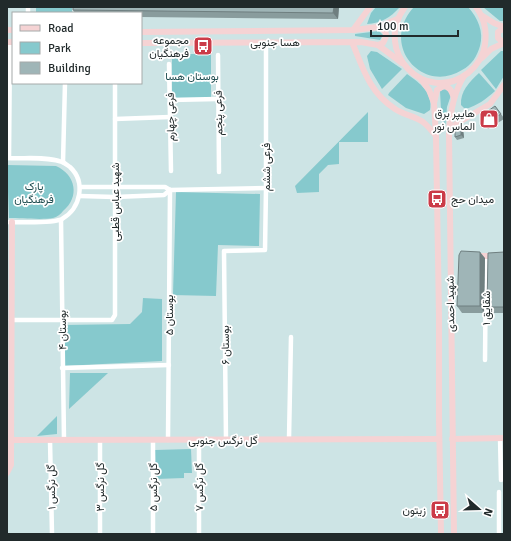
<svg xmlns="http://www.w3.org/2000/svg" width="511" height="541" viewBox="0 0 511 541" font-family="Signika,Vazirmatn,sans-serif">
<rect width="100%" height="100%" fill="#cde4e5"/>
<g fill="#86c9cd">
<rect x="36" y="7" width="36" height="6"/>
<path d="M376 7H400C390 18 381 23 367 24L371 13Z"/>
<path d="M414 7H468C478 18 484 32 480 46 477 56 472 65 462 70 422 95 379 44 414 7Z"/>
<path d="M483 7H504V21H500Z"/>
<path d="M379 31 383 35 380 40 355 36V34Z"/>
<path d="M371 51 377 52 402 69 382 89 370 69 367 56Z"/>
<path d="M501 51H504V76L496 89 481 70Z"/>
<rect x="172" y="54" width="39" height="44"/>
<path d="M479 73 495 91C486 99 477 106 465 109L461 105C460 92 469 82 479 73Z"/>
<path d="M407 74C420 83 433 93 430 110L424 114 406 108 388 95 389 93Z"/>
<path d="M445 89 450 91 451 95 447 107 445 129H442L440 91Z"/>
<path d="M368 112V142H339V164L328 165 319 174V192L297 193 295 186Z"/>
<path d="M7 165 56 166C76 175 80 197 63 211 61 214 57 217 53 218 43 220 20 218 9 218Z"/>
<path d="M176 192 260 194 259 246 218 245 216 296 173 295Z"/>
<path d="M143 298 162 299V361L63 366 64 325 130 324 142 312Z"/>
<path d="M70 373H108L69 409Z"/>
<path d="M57 416V434L37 436Z"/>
<path d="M191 449 192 473H184V478L156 479 155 450Z"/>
</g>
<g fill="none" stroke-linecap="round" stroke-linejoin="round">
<g stroke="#fff" stroke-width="4.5">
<path d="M28 13V7"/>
<path d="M218 55 219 172"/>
<path d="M169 64 171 171"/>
<path d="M170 100 218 99"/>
<path d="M115 119 170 117"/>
<path d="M7 158C24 159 46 156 62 162 65 163 67 165 70 167 86 182 81 208 62 219 52 224 19 222 7 222"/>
<path d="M9 158 10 42"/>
<path d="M63 162 65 83"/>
<path d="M80 187H165L170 190 266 188"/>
<path d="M80 196 115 197 164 195 170 190"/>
<path d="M61 220 64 440"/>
<path d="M11 320H112L115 315V83"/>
<path d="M485 360 486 256"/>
<path d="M62 368 169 365"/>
<path d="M500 438 501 480"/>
<path d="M289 439 291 337"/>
<path d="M50 440 52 534"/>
<path d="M153 440V534"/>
<path d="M168 440 170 190"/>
<path d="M226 440 224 251 265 250 266 188V43"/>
<path d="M100 534V440"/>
<path d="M199 534V440"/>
<path d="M499 534V492"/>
</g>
<g stroke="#f5d3d4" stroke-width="6">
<path d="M405 7C372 51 425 106 468 73 477 66 484 55 485 44 487 31 484 18 476 7"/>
<path d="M481 15 494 23 504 27"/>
<path d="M7 30H13"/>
<path d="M353 30 370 7"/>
<path d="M141 32 353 30 379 27 397 19"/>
<path d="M7 42H13"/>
<path d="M352 42C363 68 369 92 395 109 404 115 415 116 423 122 428 126 432 131 436 136"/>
<path d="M141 43 361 42 378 45 402 63"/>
<path d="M504 43 498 38V32L504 28"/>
<path d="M378 45 383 43C387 36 388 31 379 27"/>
<path d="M482 58 491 49 504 43"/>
<path d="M421 79 429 90 434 103 436 136 439 315V419L441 534"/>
<path d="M434 103 437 90 443 86C450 86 452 92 454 98"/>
<path d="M449 133 456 124 490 104 504 85"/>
<path d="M475 256H504"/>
<path d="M452 439 504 438"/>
<path d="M7 440 439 439"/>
<path d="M7 473 11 465V459L12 222"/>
<path d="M454 534 449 133C450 113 454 92 464 76"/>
</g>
</g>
<g fill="#899c9d">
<path d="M339 7 338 19 141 17V13H75L73 10Z"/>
<path d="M495 106 504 118V119L488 129 485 124Z"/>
<path d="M463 129 464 138 457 140 455 137Z"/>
<path d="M504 252V313H491L487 307Z"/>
<path d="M485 258 484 313H462L457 306Z"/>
</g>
<g fill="#6f7f80">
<path d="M334 7H339L338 19 333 13Z"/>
<path d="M461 126 463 129 464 138 461 135Z"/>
<path d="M480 252 485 258 484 313 480 306Z"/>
</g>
<g fill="#9fb5b7" stroke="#6f7f80">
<path d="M73 7H334L333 13 73 10Z"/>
<path d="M495 106 501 114 485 124 481 116Z"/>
<path d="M461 126V135L455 137V131L457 127Z"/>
<path d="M461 251 480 252V306H457L459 255Z"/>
<path d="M504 252V307H487L488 253Z"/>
</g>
<defs>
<symbol id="bus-square" viewBox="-11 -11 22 22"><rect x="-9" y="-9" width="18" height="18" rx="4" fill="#cb3b48" stroke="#fff"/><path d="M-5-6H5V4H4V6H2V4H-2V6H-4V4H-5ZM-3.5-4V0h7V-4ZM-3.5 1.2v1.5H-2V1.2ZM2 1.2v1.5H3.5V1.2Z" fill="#fff"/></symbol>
<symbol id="shop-square" viewBox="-11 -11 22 22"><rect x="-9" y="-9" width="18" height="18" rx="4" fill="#cb3b48" stroke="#fff"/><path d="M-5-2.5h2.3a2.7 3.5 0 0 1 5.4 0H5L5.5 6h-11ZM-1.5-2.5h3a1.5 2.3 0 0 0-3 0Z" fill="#fff"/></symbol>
</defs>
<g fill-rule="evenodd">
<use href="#bus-square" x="192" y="35" width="22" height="22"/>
<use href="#shop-square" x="478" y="108" width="22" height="22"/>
<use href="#bus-square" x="426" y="188" width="22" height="22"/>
<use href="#bus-square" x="429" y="499" width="22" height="22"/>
</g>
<g text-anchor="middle" stroke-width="3.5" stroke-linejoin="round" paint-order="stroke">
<g font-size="11" fill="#212a2b" stroke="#fff" text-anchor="end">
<text x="189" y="44">مجموعه<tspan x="189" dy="13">فرهنگیان</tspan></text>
<text x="475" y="117">هایپر برق<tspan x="475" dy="13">الماس نور</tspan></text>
<text x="451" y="203" text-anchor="start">میدان حج</text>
<text x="426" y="514">زیتون</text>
</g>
<g font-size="11" fill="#212a2b" stroke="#fff">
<text x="275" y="46">هسا جنوبی</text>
<text transform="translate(218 113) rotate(-91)" y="4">فرعی پنجم</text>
<text transform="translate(170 117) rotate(-91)" y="4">فرعی چهارم</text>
<text transform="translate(266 167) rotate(-90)" y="4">فرعی ششم</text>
<text transform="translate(115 202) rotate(-90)" y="4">شهید عباس قطبی</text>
<text transform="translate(450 304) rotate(-91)" y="4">شهید احمدی</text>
<text transform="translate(486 308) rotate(-90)" y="4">شقایق ۱</text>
<text transform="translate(169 315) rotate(-90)" y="4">بوستان ۵</text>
<text transform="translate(62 330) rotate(-91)" y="4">بوستان ۴</text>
<text transform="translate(225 345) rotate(-91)" y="4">بوستان ۶</text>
<text x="223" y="444">گل نرگس جنوبی</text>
<text transform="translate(51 487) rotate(-91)" y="4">گل نرگس ۱</text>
<text transform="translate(100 487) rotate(-90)" y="4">گل نرگس ۳</text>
<text transform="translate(153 487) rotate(-90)" y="4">گل نرگس ۵</text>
<text transform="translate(199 487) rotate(-90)" y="4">گل نرگس ۷</text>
</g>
<g font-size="11" fill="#1d4b4e" stroke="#fff">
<text x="192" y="80">بوستان هسا</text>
<text x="34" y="190">پارک<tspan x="34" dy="13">فرهنگیان</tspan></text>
</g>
</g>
<rect width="511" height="541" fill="none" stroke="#212a2b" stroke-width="16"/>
<rect x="12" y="12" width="130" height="72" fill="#ffffff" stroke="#a6aaaa"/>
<rect x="20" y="25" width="20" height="6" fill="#f5d3d4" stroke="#a6aaaa"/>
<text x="48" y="32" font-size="12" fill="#212a2b">Road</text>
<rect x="20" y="42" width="20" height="12" fill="#86c9cd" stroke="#a6aaaa"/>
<text x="48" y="52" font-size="12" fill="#212a2b">Park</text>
<rect x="20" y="62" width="20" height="12" fill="#9fb5b7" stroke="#a6aaaa"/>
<text x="48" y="72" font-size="12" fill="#212a2b">Building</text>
<g transform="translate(479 509) rotate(110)" stroke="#ffffff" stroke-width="3" paint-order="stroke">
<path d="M0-3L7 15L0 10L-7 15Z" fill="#212a2b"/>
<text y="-6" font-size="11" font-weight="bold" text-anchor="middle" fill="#212a2b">N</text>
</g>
<path d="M371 30v6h87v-6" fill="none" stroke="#212a2b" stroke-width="2"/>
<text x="377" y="30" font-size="12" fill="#212a2b" stroke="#ffffff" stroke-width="3" paint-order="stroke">100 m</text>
</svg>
